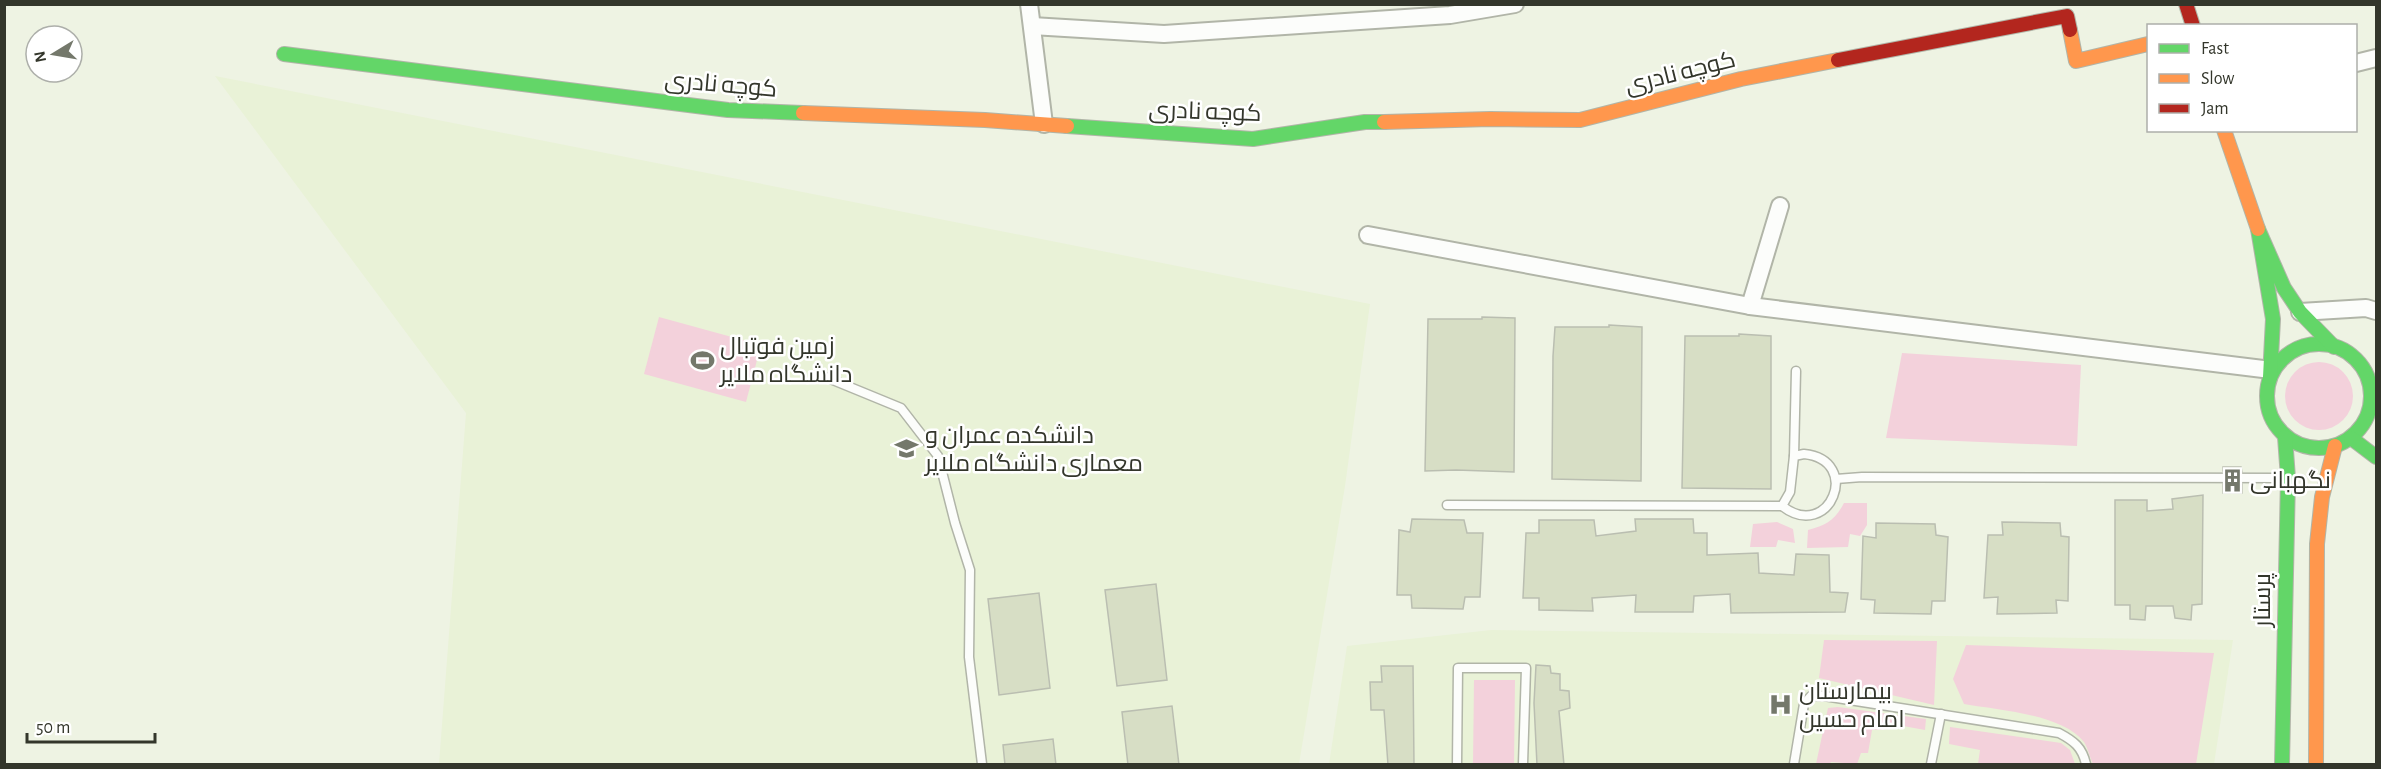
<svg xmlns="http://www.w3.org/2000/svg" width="2381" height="769" viewBox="0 0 2381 769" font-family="'Alegreya Sans',Cairo,sans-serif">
<rect width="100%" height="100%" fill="#eef3e3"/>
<g fill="#e9f2d7">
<path d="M215 76 1370 304 1345 486 1299 764H439L466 413Z"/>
<path d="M1491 630 2233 640 2214 764H1329L1347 646Z"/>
</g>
<g fill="#f3d1db">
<path d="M659 317 761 345 746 402 644 374Z"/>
<path d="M1902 353 2081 365 2077 446 1886 438Z"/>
<circle cx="2319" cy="396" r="34"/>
<path d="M1844 503H1867V525L1860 536 1850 534 1848 547 1807 548 1808 530C1827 525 1835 520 1844 503Z"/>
<path d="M1777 522 1793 529 1795 543 1778 540 1776 547H1750L1753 524Z"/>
<path d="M1824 640 1937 641 1934 705 1819 678Z"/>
<path d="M1966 645 2214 653 2196 764H2093C2090 758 2088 748 2084 742 2062 714 1998 710 1964 704L1953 679Z"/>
<path d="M1474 680H1515L1514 764H1473Z"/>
<path d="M1838 707 1926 719 1925 730 1892 724 1890 729 1872 730 1868 753H1861L1857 764 1831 762 1830 764H1816L1828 708Z"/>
<path d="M1950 727 2061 743 2070 750 2075 764H1978L1980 750 1949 744Z"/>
</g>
<g fill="#d7dec5" stroke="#babeb1" stroke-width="1.5">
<path d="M1482 317 1515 318 1514 472 1456 470 1425 471 1428 319H1482Z"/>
<path d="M1609 325 1642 327 1641 481 1552 479 1553 356 1555 327H1609Z"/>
<path d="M1739 334 1771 336V489L1682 488 1685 336H1739Z"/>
<path d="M2223 467H2241L2242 472 2223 471Z"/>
<rect x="2223" y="484" width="19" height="9"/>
<path d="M2203 495 2202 604 2192 605 2191 620 2175 618 2173 606H2146L2145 620 2130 619V605H2115V500H2147V511L2173 509 2172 499Z"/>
<path d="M1412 519 1464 520 1467 533H1483L1480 597H1465L1463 609 1412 608 1411 595H1397L1399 530 1410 532Z"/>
<path d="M1635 519H1693L1694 533H1707V555L1758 553 1759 573 1794 575 1796 554 1829 555 1830 592 1848 593 1845 612 1731 613 1730 594 1694 596 1693 612H1635L1636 595 1592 598 1593 611 1539 610V598H1523L1526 533H1539V520H1594L1596 536 1636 531Z"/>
<path d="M2002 522 2060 523 2061 536 2069 537 2068 601 2056 600 2057 613 1997 614 1998 597 1984 598 1988 535H2003Z"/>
<path d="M1876 523 1935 524 1936 535 1948 537 1945 601H1932L1931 614 1874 613 1875 600 1861 599 1863 536 1876 538Z"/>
<path d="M1156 584 1167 680 1117 686 1105 590Z"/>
<path d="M1039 593 1050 688 999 695 988 599Z"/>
<path d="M1536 665 1550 666 1551 673 1560 674V690L1569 691 1570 708 1559 711 1564 765H1537L1534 703Z"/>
<path d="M1381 666H1413L1414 765H1388L1384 710H1371L1370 682H1382Z"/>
<path d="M1172 706 1179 765H1128L1122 712Z"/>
<path d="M1053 739 1056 765H1005L1003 745Z"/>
</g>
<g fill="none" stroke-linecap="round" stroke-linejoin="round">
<defs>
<g id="lane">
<path d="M823 376 901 408 938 456 955 523 970 570 969 657 982 764"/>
<path d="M1804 454C1863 460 1830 543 1782 506L1790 492 1794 456Z"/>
<path d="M1794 456 1796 371"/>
<path d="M1836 479 1862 477 2287 478"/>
<path d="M1447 505 1782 506"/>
<path d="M1457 764 1458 668H1526L1523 764"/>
<path d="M1794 764 1804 704 1811 696H1824L2059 733C2074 741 2082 747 2086 764"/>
<path d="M1931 764 1941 714"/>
</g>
<g id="street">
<path d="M1029 4 1044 124"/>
<path d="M1032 26 1164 34 1450 15 1515 4"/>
<path d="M2356 63 2376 58"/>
<path d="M1368 235 1750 306 2263 369"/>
<path d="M1750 306 1780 206"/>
<path d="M2300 312 2366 308 2376 311"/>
</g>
<g id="fast">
<path d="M284 54 728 110 803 113"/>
<path d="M1067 126 1253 139 1365 122H1384"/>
<circle cx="2319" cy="396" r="52"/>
<path d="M2270 377 2273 319 2258 229 2284 288 2300 312 2334 347"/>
<path d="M2351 438 2376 457"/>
<path d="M2282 764 2288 478 2285 437"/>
</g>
<g id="slow">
<path d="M2070 30 2076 61 2148 44"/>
<path d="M803 113 985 120 1067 126"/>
<path d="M1384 122 1490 119 1580 120 1741 79 1838 60"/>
<path d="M2224 130 2258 229"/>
<path d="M2316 764 2317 544 2322 497 2335 446"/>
</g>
<g id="jam">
<path d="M2186 4 2193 26"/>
<path d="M1838 60 2067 16 2070 30"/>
</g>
</defs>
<use href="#lane" stroke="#b1b5a8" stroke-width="11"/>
<use href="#street" stroke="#b1b5a8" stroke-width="20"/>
<use href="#fast" stroke="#b1b5a8" stroke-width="16"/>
<use href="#slow" stroke="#b1b5a8" stroke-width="16"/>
<use href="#jam" stroke="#b1b5a8" stroke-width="16"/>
<use href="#lane" stroke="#fcfdfb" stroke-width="8"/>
<use href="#street" stroke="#fcfdfb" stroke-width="16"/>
<use href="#fast" stroke="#63d668" stroke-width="14"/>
<use href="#slow" stroke="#ff974d" stroke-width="14"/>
<use href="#jam" stroke="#b3261e" stroke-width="14"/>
</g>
<defs>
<symbol id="stadium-bare" viewBox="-9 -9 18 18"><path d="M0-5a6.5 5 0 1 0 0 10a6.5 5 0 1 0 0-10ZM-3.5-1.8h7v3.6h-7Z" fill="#74786b" stroke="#fff" stroke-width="2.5" paint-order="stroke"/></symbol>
<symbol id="university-bare" viewBox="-9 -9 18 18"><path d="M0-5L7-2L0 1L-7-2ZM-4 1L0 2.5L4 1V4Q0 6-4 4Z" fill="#74786b" stroke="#fff" stroke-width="2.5" paint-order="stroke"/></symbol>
<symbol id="building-bare" viewBox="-9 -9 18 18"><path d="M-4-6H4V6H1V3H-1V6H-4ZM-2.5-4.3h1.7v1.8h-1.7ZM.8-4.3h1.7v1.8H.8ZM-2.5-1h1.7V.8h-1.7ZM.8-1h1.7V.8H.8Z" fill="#74786b" stroke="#fff" stroke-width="2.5" paint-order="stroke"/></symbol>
<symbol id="hospital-bare" viewBox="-9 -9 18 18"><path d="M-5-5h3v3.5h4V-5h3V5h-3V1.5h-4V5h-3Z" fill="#74786b" stroke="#fff" stroke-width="2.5" paint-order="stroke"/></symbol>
</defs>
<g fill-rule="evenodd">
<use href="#stadium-bare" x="686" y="344" width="33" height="33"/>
<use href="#university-bare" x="890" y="432" width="33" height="33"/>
<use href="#building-bare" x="2216" y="464" width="33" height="33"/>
<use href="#hospital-bare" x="1764" y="688" width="33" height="33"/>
</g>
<g text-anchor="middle" stroke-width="5" stroke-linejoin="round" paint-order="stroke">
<g font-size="24" fill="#33362b" stroke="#fff">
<text transform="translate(1680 72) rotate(-14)" y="8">کوچه نادری</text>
<text transform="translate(721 84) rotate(5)" y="8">کوچه نادری</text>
<text transform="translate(1205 111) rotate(2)" y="8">کوچه نادری</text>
<text transform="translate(2262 600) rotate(-90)" y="8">پرستار</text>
</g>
<g font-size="24" fill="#33362b" stroke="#fff" text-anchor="start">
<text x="720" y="354">زمین فوتبال<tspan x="720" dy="28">دانشگاه ملایر</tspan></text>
<text x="925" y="443">دانشکده عمران و<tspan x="925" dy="28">معماری دانشگاه ملایر</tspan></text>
<text x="2250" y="488">نگهبانی</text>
<text x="1799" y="699">بیمارستان<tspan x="1799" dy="28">امام حسین</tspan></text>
</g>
</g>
<rect width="2381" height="769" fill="none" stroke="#33362b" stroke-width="12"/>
<rect x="2147" y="24" width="210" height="108" fill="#ffffff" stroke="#adafaa" stroke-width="1.5"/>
<rect x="2159" y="44" width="30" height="9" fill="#63d668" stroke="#adafaa" stroke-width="1.5"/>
<text x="2201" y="54" font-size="18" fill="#33362b">Fast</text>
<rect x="2159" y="74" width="30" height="9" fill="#ff974d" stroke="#adafaa" stroke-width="1.5"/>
<text x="2201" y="84" font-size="18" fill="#33362b">Slow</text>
<rect x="2159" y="104" width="30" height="9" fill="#b3261e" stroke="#adafaa" stroke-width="1.5"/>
<text x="2201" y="114" font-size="18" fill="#33362b">Jam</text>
<g transform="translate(54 54) rotate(259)"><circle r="28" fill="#ffffff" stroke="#adafaa" stroke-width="1.5"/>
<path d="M0-4.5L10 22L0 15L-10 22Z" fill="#74786b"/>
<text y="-9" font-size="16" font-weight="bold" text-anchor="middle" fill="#33362b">N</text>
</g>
<path d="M27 733v9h128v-9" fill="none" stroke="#33362b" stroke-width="3"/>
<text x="36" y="733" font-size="18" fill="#33362b" stroke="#ffffff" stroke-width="4.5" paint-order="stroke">50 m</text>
</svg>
